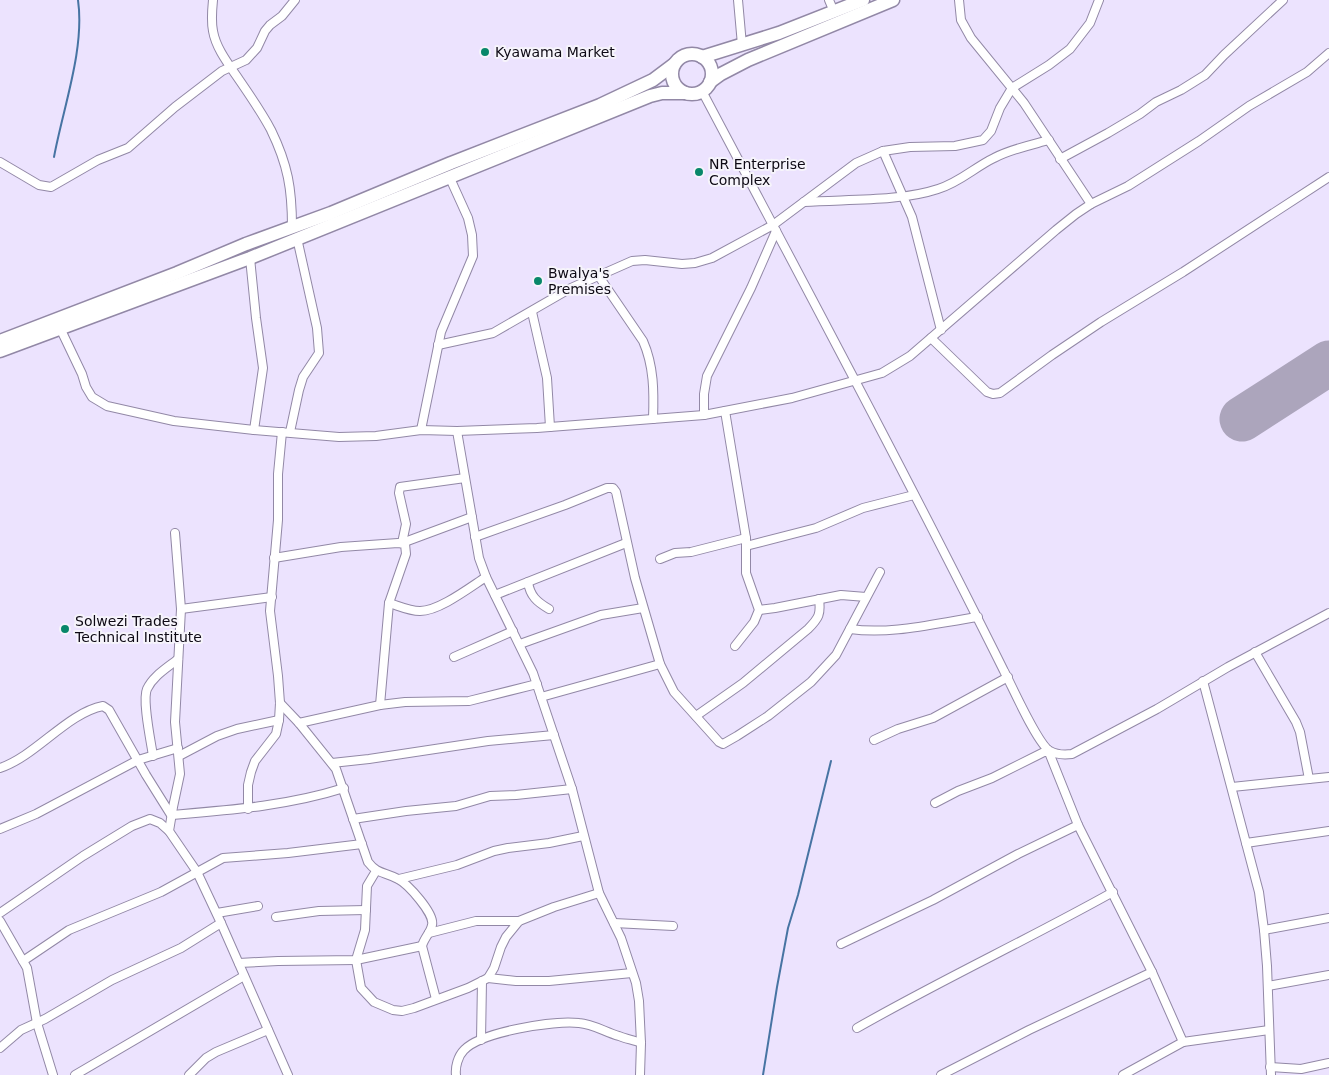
<svg xmlns="http://www.w3.org/2000/svg" width="1329" height="1075" viewBox="0 0 1329 1075" font-family="'DejaVu Sans',sans-serif">
<rect width="100%" height="100%" fill="#ece3fe"/>
<g fill="none" stroke-linecap="round" stroke-linejoin="round">
<g stroke="#4774a3" stroke-width="2">
<path d="M54 157C63 108 85 49 78 0"/>
<path d="M763 1075 777 987 788 928 798 895 831 761"/>
</g>
<path stroke="#aca5bc" stroke-width="45" d="M1242 419 1329 363"/>
<defs>
<g id="minor">
<path d="M213 0C212 10 211 21 213 31 216 49 230 66 240 81 251 97 262 113 271 130 288 165 292 189 292 227"/>
<path d="M738 0 742 45"/>
<path d="M829 0 834 12"/>
<path d="M702 91C804 284 907 476 1004 671 1012 686 1038 745 1050 751 1057 755 1064 755 1072 754L1157 709 1228 667 1329 613"/>
<path d="M883 151 912 217 941 330"/>
<path d="M1060 159 1108 133 1140 114 1156 102 1181 90 1205 75 1224 55 1283 0"/>
<path d="M0 162 39 185 51 187 98 160 128 148 175 107 222 71 246 60 257 48 265 31 270 25 282 16 295 0"/>
<path d="M804 202C845 199 899 202 938 189 959 183 975 167 994 158 1011 149 1031 145 1049 140"/>
<path d="M1091 204 1128 186 1199 141 1249 106 1307 72 1329 53"/>
<path d="M250 258 256 318 263 368 254 430"/>
<path d="M598 275 643 341C654 366 654 392 653 419"/>
<path d="M532 312 547 378 550 427"/>
<path d="M61 330 82 374 86 387 92 397 107 406 174 421 254 430 339 437 376 436 421 430 457 431 537 428 704 415 792 398 882 373 910 356 1056 230 1076 214 1091 204 1024 103 971 38 961 20 959 0"/>
<path d="M931 338 987 392 993 394 1000 393 1052 355 1101 322 1183 272 1329 177"/>
<path d="M438 345 493 333 571 288 632 261 645 260 682 264 695 263 712 258 773 225 856 163 883 151 910 147 955 146 983 140 991 131 1000 108 1012 88 1049 65 1070 49 1090 23 1099 0"/>
<path d="M725 411 746 538V573L759 610 754 622 735 646"/>
<path d="M704 415V394L707 376 751 288 776 231"/>
<path d="M421 430 441 332 473 256 472 235 468 218 449 176"/>
<path d="M457 431 479 558 486 577 533 673 572 789 599 893 621 938 636 983 639 1001 641 1043 640 1075"/>
<path d="M290 432 299 390 303 377 319 353 317 328 297 238"/>
<path d="M175 533 181 609 175 722 180 774 173 807 169 831 197 872 221 923 288 1075"/>
<path d="M475 537 565 505 607 488H613L616 492 635 578 660 664 674 692 719 742 723 744 737 736 768 716 811 682 836 655 880 572"/>
<path d="M402 543 406 524 399 493 400 487 465 478"/>
<path d="M402 543 472 517"/>
<path d="M746 546 816 528 863 508 914 495"/>
<path d="M274 558 341 547 398 543 405 544 406 554 389 603 380 705"/>
<path d="M660 559 675 553 691 552 746 538"/>
<path d="M528 582C530 596 537 602 549 609"/>
<path d="M495 595 626 543"/>
<path d="M389 603C399 606 409 611 420 611 439 611 469 588 486 577"/>
<path d="M181 609 272 597"/>
<path d="M759 610 775 608 841 595 866 597"/>
<path d="M850 629C892 635 936 623 978 617"/>
<path d="M520 644 601 615 643 608"/>
<path d="M1255 652 1296 722 1300 732 1309 779"/>
<path d="M454 657 513 631"/>
<path d="M1203 681 1259 892 1264 930 1267 966 1271 1075"/>
<path d="M541 697 660 664"/>
<path d="M280 703 299 723 336 769 368 862C377 874 385 872 398 879 408 884 435 914 432 925 431 932 424 938 422 946L436 999"/>
<path d="M696 716 743 683 808 629C819 618 821 614 819 599"/>
<path d="M299 723 380 705 405 702 469 701 537 684"/>
<path d="M874 740 898 729 933 718 1008 677"/>
<path d="M153 756C151 742 142 700 147 689 153 676 167 668 178 659"/>
<path d="M179 756 217 736 237 729 279 720"/>
<path d="M332 763 369 759 488 741 554 735"/>
<path d="M0 768C36 756 67 713 103 706L109 710 146 775 171 815C230 810 287 806 344 788"/>
<path d="M1232 787 1329 777"/>
<path d="M935 803 958 791 992 778 1048 750 1078 825 1152 972 1183 1042 1269 1030"/>
<path d="M248 809V785L251 772 255 761 276 734 279 720 280 703 278 676 270 611 278 520V474L282 432"/>
<path d="M353 819 406 811 456 806 490 796 516 795 572 789"/>
<path d="M0 829 36 814 138 760 178 748"/>
<path d="M1246 843 1329 831"/>
<path d="M376 871 367 886 365 930 356 960 361 988 374 1002 393 1010 402 1011 414 1008 468 988 488 978 494 968 501 947 506 937 519 921 554 907 599 893"/>
<path d="M399 879 457 865 494 851 508 848 549 843 583 836"/>
<path d="M0 913 83 856 132 826 150 819 160 823 169 831"/>
<path d="M217 913 258 906"/>
<path d="M276 917 319 911 366 910"/>
<path d="M0 921 27 968 37 1023 53 1075"/>
<path d="M614 923 673 926"/>
<path d="M1264 930 1329 918"/>
<path d="M429 933 476 921H519"/>
<path d="M841 944 933 900 1018 854 1078 825"/>
<path d="M23 961 69 930 161 892 223 858 288 853 362 844"/>
<path d="M239 963 278 961 356 960 422 946"/>
<path d="M488 978 516 981H549L632 973"/>
<path d="M1268 986 1329 975"/>
<path d="M857 1028C941 980 1029 939 1113 892"/>
<path d="M481 1040 482 981"/>
<path d="M0 1048 21 1030 45 1019 112 980 181 948 221 923"/>
<path d="M1270 1067 1301 1069 1329 1063"/>
<path d="M75 1075 244 976"/>
<path d="M189 1075 206 1058 216 1052 268 1030"/>
<path d="M456 1075C455 1067 458 1056 464 1050 481 1032 554 1020 579 1023 593 1024 605 1032 619 1036 626 1039 634 1040 641 1043"/>
<path d="M941 1075 1029 1030 1152 972"/>
<path d="M1123 1075 1183 1042"/>
</g>
<g id="trunk">
<circle cx="692" cy="74" r="20"/>
<path d="M702 57 779 33 863 0"/>
<path d="M710 82 721 74 748 60 893 0"/>
<path d="M0 341 177 273 246 244 331 213 451 163 600 105 653 80 673 65"/>
<path d="M0 351 250 258 650 96 662 93H685"/>
</g>
</defs>
<use href="#minor" stroke="#9288a6" stroke-width="10"/>
<use href="#trunk" stroke="#9288a6" stroke-width="15"/>
<use href="#minor" stroke="#fff" stroke-width="8"/>
<use href="#trunk" stroke="#fff" stroke-width="12"/>
</g>
<g fill="#08876a" stroke="#f6f4fb" stroke-width="2">
<circle cx="485" cy="52" r="5"/>
<circle cx="699" cy="172" r="5"/>
<circle cx="538" cy="281" r="5"/>
<circle cx="65" cy="629" r="5"/>
</g>
<g text-anchor="middle" stroke-width="4" stroke-linejoin="round" paint-order="stroke">
<g font-size="14" fill="#0d0914" stroke="#f6f4fb" text-anchor="start">
<text x="495" y="57">Kyawama Market</text>
<text x="709" y="169">NR Enterprise<tspan x="709" dy="16">Complex</tspan></text>
<text x="548" y="278">Bwalya's<tspan x="548" dy="16">Premises</tspan></text>
<text x="75" y="626">Solwezi Trades<tspan x="75" dy="16">Technical Institute</tspan></text>
</g>
</g>
</svg>
